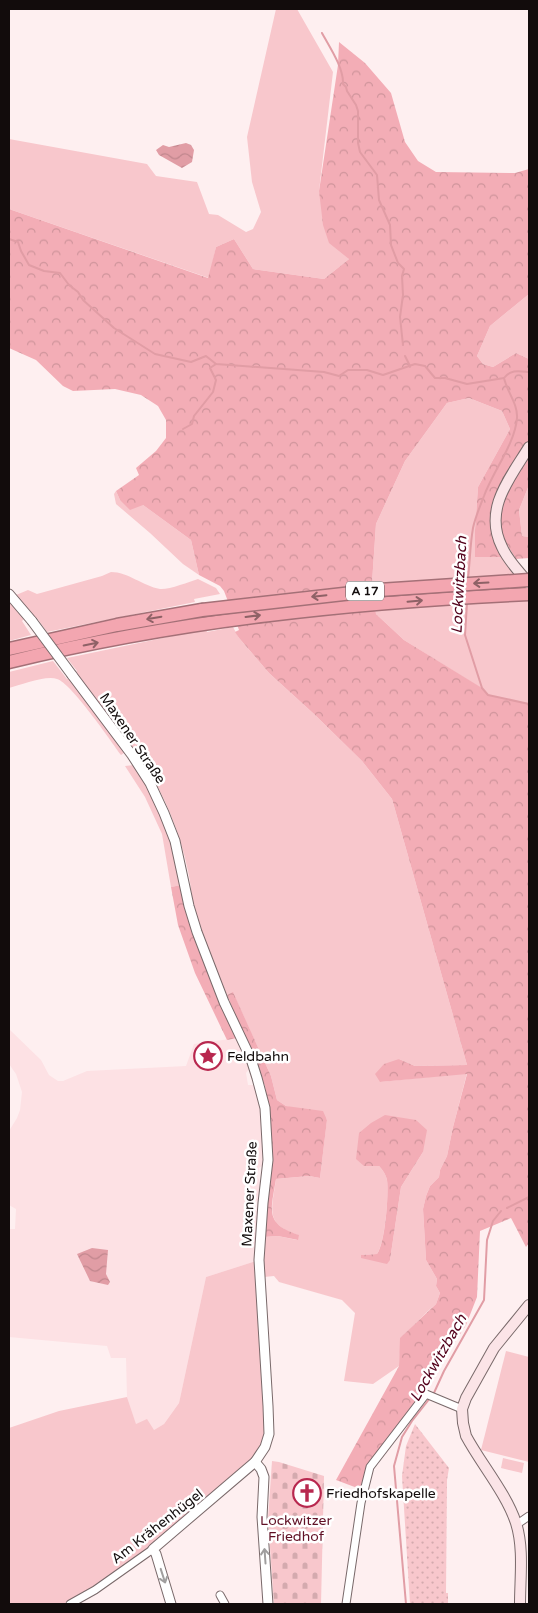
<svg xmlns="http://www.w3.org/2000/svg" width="538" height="1613" viewBox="0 0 538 1613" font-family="'Varela Round',sans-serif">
<defs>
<pattern id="forest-crowns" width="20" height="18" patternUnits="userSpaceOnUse" patternTransform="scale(1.25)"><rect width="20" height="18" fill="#f3adb6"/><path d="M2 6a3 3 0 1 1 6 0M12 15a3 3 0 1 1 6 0" fill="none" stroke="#cf949b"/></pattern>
<pattern id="cemetery-stones" width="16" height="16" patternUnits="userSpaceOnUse" patternTransform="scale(1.25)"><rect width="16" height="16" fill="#f8c7cc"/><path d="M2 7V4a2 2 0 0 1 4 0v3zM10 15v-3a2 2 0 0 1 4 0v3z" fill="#d4aaae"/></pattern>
<pattern id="garden-dots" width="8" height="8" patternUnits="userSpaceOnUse" patternTransform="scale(1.25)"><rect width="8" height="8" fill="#f8c7cc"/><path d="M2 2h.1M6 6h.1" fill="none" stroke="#d4aaae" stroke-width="1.8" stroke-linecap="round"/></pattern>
<pattern id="water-waves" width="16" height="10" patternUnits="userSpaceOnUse" patternTransform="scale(1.25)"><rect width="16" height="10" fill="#e19da5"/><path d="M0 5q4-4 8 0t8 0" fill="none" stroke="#c0868d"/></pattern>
</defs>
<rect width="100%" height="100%" fill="#feeff0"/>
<path fill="#fde1e4" d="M9 1029 41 1060 49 1075 58 1081H63L87 1071 186 1066 194 1044 237 1038 250 1065 249 1069 246 1073 248 1085H256L262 1108 263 1156 262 1166 259 1168 257 1177 260 1181 258 1200 256 1201 255 1210 258 1212 256 1261 206 1277 179 1403 164 1424 154 1430 136 1425 127 1397 126 1358H111L107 1346 9 1337V1229H15L16 1209 9 1205V1131L17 1118 20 1110 22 1092 16 1074 9 1064Z"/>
<g fill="#f8c7cc" fill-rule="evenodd">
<path d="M276 9H297L333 72 319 191 349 259 324 279 253 269 234 239 216 247 209 278 9 209V139L147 164 156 176 197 182 209 214 218 215 246 232 253 229 261 212 252 182 247 137Z"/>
<path d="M529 294V359L516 353 493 367 483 364 477 356 490 326Z"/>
<path d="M469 398 502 411 510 429 478 487 475 530V557H504L529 593V704L488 695 481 688 404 640 376 614 372 583 376 524 405 461 447 403Z"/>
<path d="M529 485V537L522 536 519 510Z"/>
<path d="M116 491 120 500 143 505 191 540 199 575 183 564 150 533 116 504 114 494Z"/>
<path d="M111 572C128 572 143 586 160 589 168 590 189 582 198 579L216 588 220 594 194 599 195 602 47 632 37 618 35 619 16 595 28 590 37 594 102 576Z"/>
<path d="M9 600 24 619 22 621 31 635 9 641Z"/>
<path d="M233 627 239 638 269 673 314 714 362 761 392 799 467 1065 415 1066 399 1059 380 1082 467 1073 453 1127 447 1156 440 1170 439 1177 430 1186 426 1196 423 1209 426 1260 437 1279 436 1286 440 1293 436 1304 428 1311 401 1338 399 1366 373 1384 344 1381 355 1313 342 1300 279 1282 274 1276 264 1277 262 1260 264 1237 278 1236 297 1240 298 1235C264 1224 272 1209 276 1179L309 1176 320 1178 327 1119 286 1106 277 1100 271 1076 233 993 227 995C215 967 202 938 194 909 191 896 191 883 188 871 180 831 164 795 143 761L142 758 145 755 142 752 139 754 136 753 76 673 77 671 67 658 206 629 207 632ZM423 1152 401 1187 390 1260 362 1255 377 1254C385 1243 389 1194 387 1180 386 1175 383 1170 379 1166H364Z"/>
<path d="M53 661 67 679 69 678 124 750V753L121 755C111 741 71 683 57 679 46 675 21 685 9 688V672Z"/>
<path d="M134 765 147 783 171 839 181 885 171 887 162 834 145 797 125 766Z"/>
<path d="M256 1261 266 1409 265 1436 260 1449 254 1458 152 1544 121 1569 93 1587 63 1604H9V1428L59 1411 127 1397 136 1424 147 1419 154 1430 164 1424 179 1403 206 1277Z"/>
<path d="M506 1351 529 1357V1462L481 1450Z"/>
<path d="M503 1458 524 1463 522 1473 501 1468Z"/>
</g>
<g fill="url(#forest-crowns)">
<path d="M339 42 365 63 391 93 405 142 418 161 436 172 515 173 529 169V294L490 326 477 356 483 364 493 367 516 353 529 359V440L508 473 497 497 504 557H475V530L478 487 510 429 502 411 469 398 447 403 405 461 376 524 372 583 376 614 404 640 482 688 488 695 529 704V1243L526 1247 511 1218 480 1231 477 1297 466 1325 422 1392 367 1466 360 1489 336 1480 399 1366 400 1338 436 1304 440 1293 436 1286 437 1279 426 1260 423 1209 426 1196 430 1186 439 1177 440 1170 447 1156 453 1127 467 1074 380 1082 375 1074 384 1064 399 1059 415 1066 467 1065 392 799 362 761 314 714 269 673 239 638 235 632 239 630 224 591 220 586 199 575 191 540 143 505 130 510 120 500 116 491 139 475 136 468 156 451 166 438V420L158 406 141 395 115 389 73 391 63 386 36 360 9 348V209L208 278 216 247 234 239 253 269 324 279 349 259 329 243 323 225 319 191 338 65Z"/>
<path d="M529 453V485L519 510 522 536 529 537V558L516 559C510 549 502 539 500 528 495 503 516 474 529 453Z"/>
<path d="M181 885C192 939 214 989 237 1038L227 1040 195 973 178 925 171 887Z"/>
<path d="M233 992 271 1076 277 1100 286 1106 323 1111 327 1120 320 1178 309 1176 276 1179C271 1210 264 1224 299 1235L298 1240 278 1236 264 1237 267 1108 265 1086 227 995Z"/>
<path d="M385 1115 416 1120 427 1130 423 1152 401 1187 390 1260 387 1264 361 1258V1255L377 1254C385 1244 389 1194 387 1180 386 1175 383 1170 379 1166H364L356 1159 359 1133 371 1123Z"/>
</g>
<path fill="url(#cemetery-stones)" d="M272 1461 279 1462 324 1476 321 1604H274L268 1519Z"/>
<path fill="url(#garden-dots)" d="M415 1424 449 1468 447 1480 446 1593H448V1604H410L402 1476 406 1446Z"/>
<g fill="url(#water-waves)">
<path d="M186 143 191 145 194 150 192 162 182 168 159 155 156 150 163 145 169 147Z"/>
<path d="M92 1248 108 1250 106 1274 110 1282 108 1285 90 1281 77 1254Z"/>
</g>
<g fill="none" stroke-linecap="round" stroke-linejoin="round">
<g stroke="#e19da5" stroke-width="2">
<path d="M322 33C329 46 344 68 343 84L346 87 347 91 356 105 358 111V143L360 152 377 175 379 200 390 225 391 245 398 263 404 269 402 276 403 295 400 317 403 345"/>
<path d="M9 239 18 242 21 251 29 265 44 271 60 273 69 285 78 292 83 300 114 328 155 354 191 362 206 356 216 364 324 372 339 376 348 370H367L383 375 415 364 425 366 435 378H445L467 384 504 378"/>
<path d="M405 356 410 366"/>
<path d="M183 429 192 424 194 416 213 392 216 380 210 368 216 364"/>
<path d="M468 578C470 562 470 545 473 528 475 518 480 506 484 496 493 471 515 444 517 418 518 404 507 392 504 378 511 369 519 371 529 372"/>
<path d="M467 603 465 635 482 688 488 695 529 704"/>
<path d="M507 1208 529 1197"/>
<path d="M433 1395 444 1371 484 1300 487 1240 493 1221 501 1211"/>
<path d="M406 1604 394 1466 402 1437 412 1421 430 1398"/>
</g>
<defs>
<g id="minor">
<path d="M516 1525 529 1516"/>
<path d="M220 1595 225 1604"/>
<path d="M70 1604 95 1590 153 1549"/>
<path d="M346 1604 361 1503 370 1467 426 1394 462 1409"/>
</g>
<g id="tertiary">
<path d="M9 594 32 621"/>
<path d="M72 675 132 755 150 783 164 813 175 841 189 906 197 932 224 1002 251 1059 257 1078 265 1108 268 1160 263 1203 259 1260 268 1406 269 1434 265 1447 255 1462 153 1549 156 1554 171 1604"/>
<path d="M255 1462 261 1469 264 1477 262 1517 268 1604"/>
</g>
<g id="secondary">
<path d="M529 447C510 478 483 509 502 547 508 561 520 572 529 584"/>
<path d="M520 1604C520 1578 524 1548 516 1523 506 1493 481 1464 466 1436L463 1423 462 1409 466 1398 494 1348 529 1305"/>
</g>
<g id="motorway">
<path d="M9 649 117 625 202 610"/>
<path d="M9 662C179 620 354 602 529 594"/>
</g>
</defs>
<use href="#minor" stroke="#79696a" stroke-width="9"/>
<use href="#tertiary" stroke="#79696a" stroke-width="11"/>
<use href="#secondary" stroke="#79696a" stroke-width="12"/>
<use href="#motorway" stroke="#a47077" stroke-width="15"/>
<use href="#minor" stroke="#fff" stroke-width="7"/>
<use href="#tertiary" stroke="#fff" stroke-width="9"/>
<use href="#secondary" stroke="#fbe4e7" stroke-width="10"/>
<use href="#motorway" stroke="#f3a6b0" stroke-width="12"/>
<defs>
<path id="tertiary-bridge" d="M32 621 72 675"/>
<path id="motorway-bridge" d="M202 610 379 590 529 580"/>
</defs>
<use href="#tertiary-bridge" stroke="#79696a" stroke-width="11" stroke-linecap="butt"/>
<use href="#motorway-bridge" stroke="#a47077" stroke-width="15" stroke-linecap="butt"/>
<use href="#tertiary-bridge" stroke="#fff" stroke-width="9"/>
<use href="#motorway-bridge" stroke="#f3a6b0" stroke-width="12"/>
</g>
<defs><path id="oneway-shaft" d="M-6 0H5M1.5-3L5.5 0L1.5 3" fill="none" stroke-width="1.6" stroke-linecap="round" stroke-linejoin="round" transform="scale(1.25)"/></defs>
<g stroke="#8e6166">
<use href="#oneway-shaft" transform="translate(481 583) rotate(177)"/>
<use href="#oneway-shaft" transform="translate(319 596) rotate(174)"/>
<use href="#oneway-shaft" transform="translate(415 601) rotate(-5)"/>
<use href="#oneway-shaft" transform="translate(253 616) rotate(-7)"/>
<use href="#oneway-shaft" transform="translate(154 618) rotate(170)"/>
<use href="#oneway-shaft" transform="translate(91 644) rotate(-12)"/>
</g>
<g stroke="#a09e9e">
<use href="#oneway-shaft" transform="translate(265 1556) rotate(-94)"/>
<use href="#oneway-shaft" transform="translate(163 1576) rotate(72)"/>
</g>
<defs>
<symbol id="sight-ring" viewBox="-11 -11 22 22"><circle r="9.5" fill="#fff" stroke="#b8284f" stroke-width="1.5"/><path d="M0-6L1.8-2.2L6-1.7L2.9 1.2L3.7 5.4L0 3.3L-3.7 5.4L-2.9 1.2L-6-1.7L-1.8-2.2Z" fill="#b8284f"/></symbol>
<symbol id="church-ring" viewBox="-11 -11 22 22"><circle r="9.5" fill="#fff" stroke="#b8284f" stroke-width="1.5"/><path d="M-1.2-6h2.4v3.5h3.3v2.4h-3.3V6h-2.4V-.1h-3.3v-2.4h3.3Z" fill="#b8284f"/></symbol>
</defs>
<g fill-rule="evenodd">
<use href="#sight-ring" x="192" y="1040" width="32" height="32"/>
<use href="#church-ring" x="291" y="1477" width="32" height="32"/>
</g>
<g text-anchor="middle" stroke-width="5" stroke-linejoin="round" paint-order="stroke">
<rect fill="#fff" stroke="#595555" stroke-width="1" x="346" y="581.5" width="38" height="19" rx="4"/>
<g font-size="12" font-weight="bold" fill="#120c0c">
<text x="365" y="595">A 17</text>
</g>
<g font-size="14" fill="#120c0c" stroke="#fff">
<text transform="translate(133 738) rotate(56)" y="5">Maxener Straße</text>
<text transform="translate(249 1194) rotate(-87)" y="5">Maxener Straße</text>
<text transform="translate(157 1526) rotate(-38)" y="5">Am Krähenhügel</text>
</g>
<g font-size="14" fill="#120c0c" stroke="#fff" text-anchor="start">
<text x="227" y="1061">Feldbahn</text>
<text x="326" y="1498">Friedhofskapelle</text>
</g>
<g font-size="14" fill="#601025" stroke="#fff">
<text x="296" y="1525">Lockwitzer<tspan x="296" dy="16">Friedhof</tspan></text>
</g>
<g font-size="15" font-style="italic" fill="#53011b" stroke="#fff">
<text transform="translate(459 585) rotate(-87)" y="5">Lockwitzbach</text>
<text transform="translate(438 1358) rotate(-60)" y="5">Lockwitzbach</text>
</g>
</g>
<rect width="538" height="1613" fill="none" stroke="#120c0c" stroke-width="20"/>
</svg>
